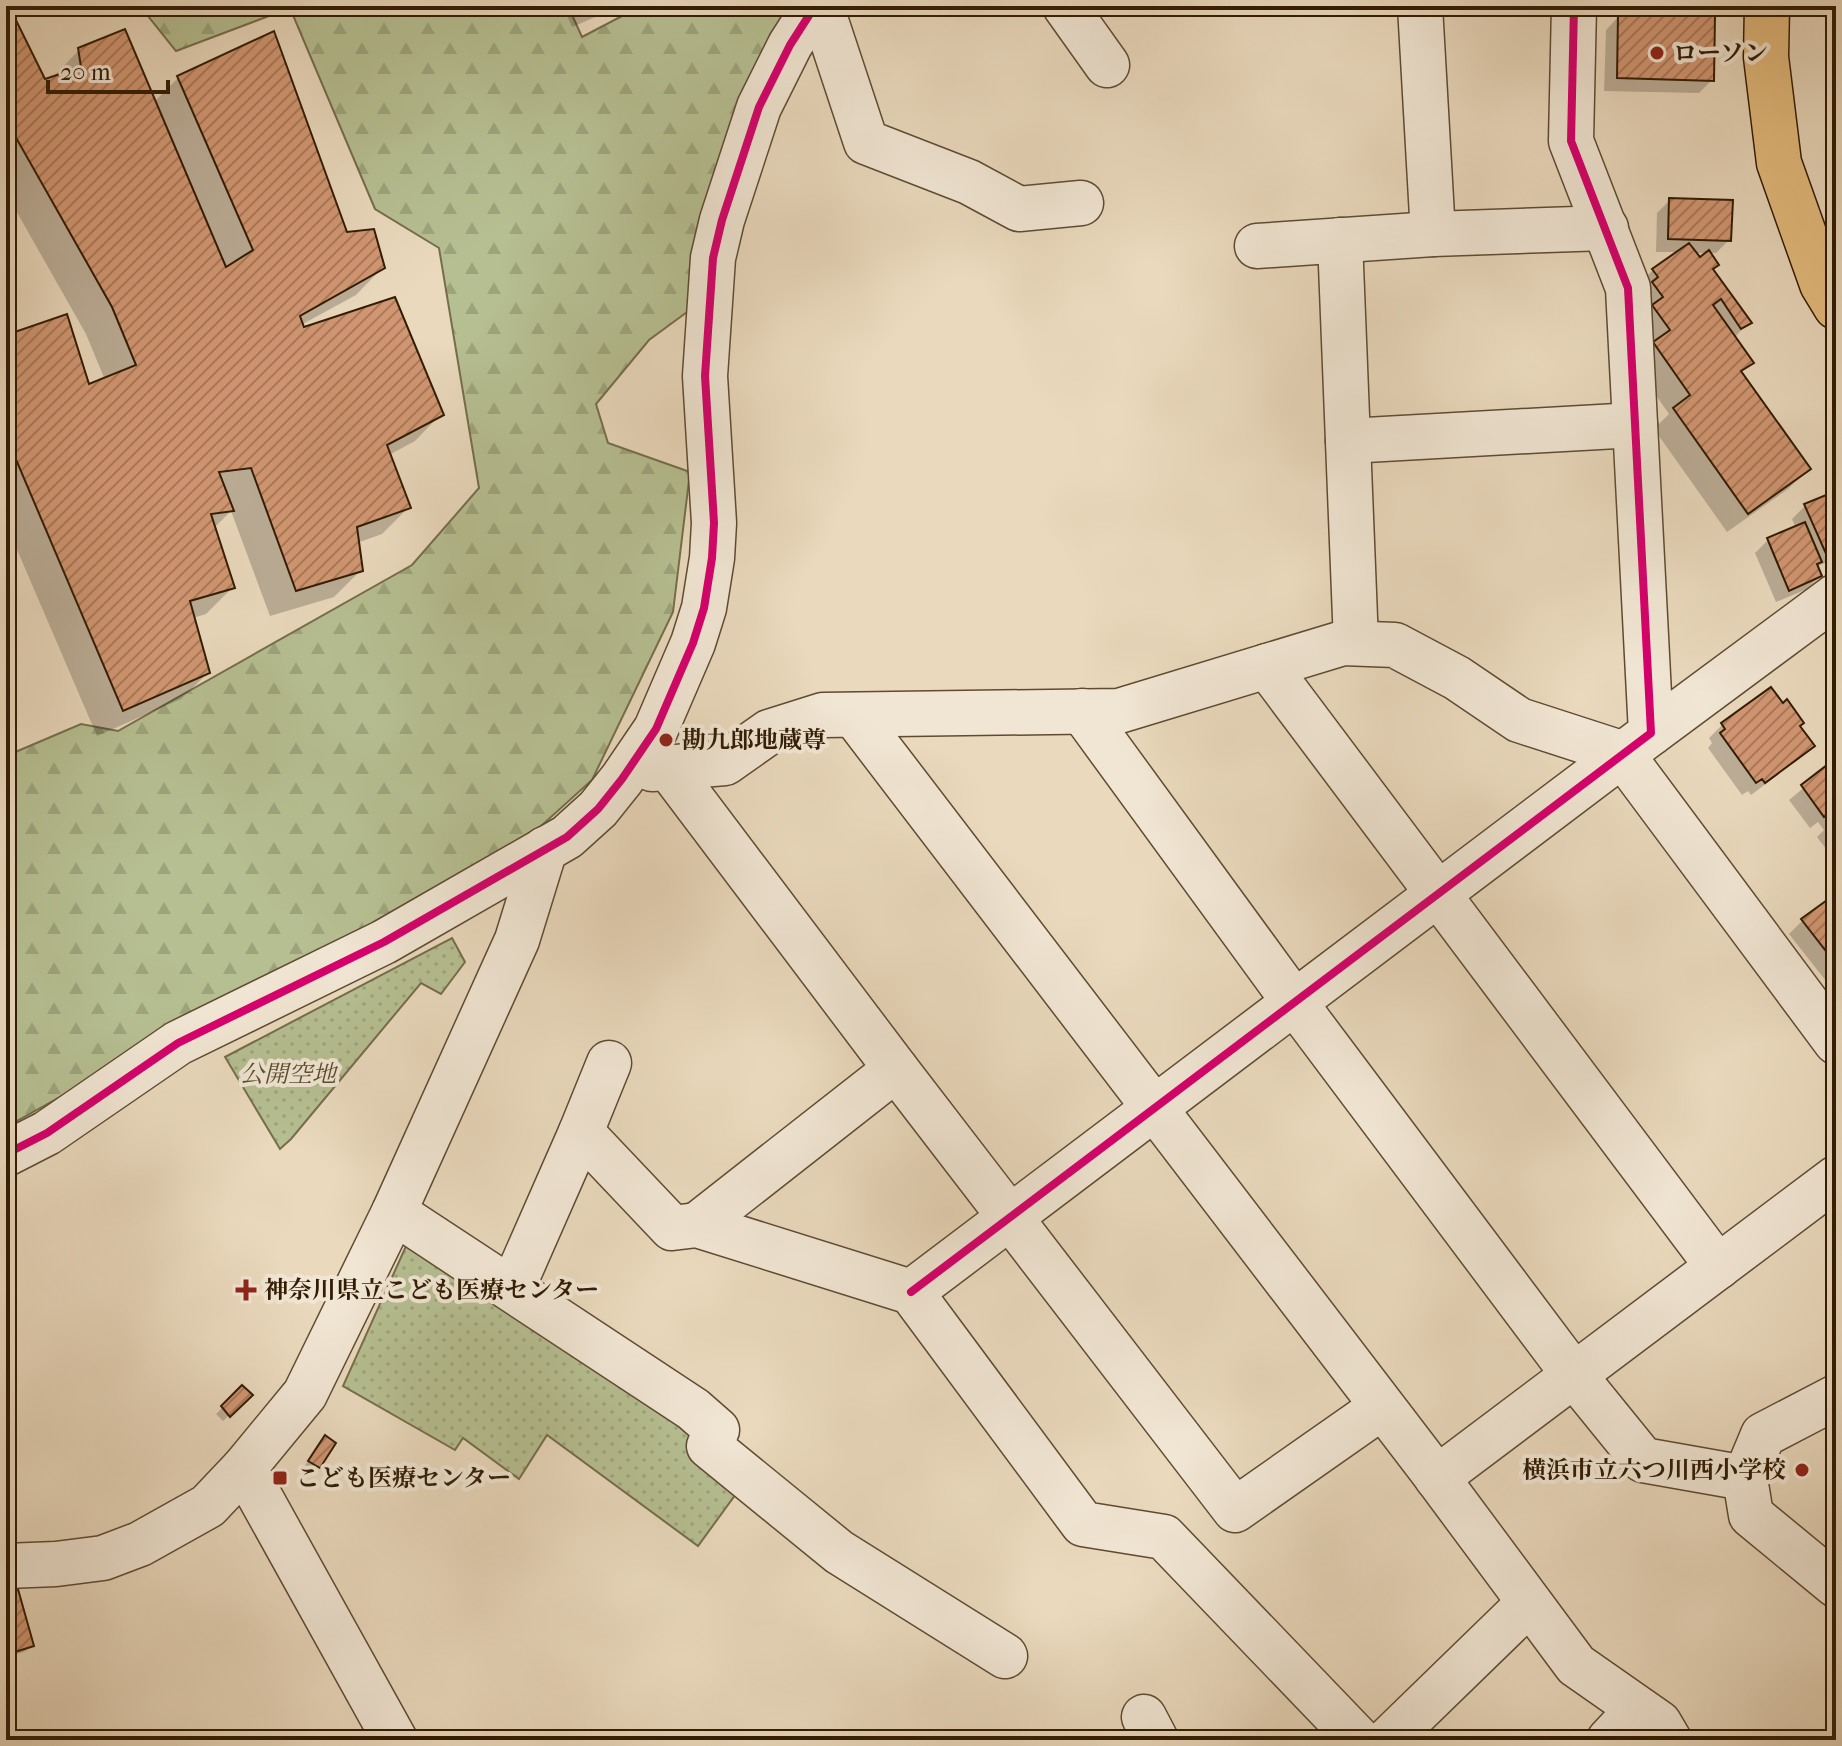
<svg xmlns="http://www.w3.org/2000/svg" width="1842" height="1746" viewBox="0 0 1842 1746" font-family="'IM FELL French Canon','Noto Serif JP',serif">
<defs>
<pattern id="forest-firs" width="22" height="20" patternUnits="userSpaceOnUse" patternTransform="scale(2)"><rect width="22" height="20" fill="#b6bf92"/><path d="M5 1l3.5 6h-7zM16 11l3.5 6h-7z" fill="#9da47c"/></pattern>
<pattern id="garden-dots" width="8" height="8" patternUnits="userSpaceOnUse" patternTransform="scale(2)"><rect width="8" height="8" fill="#b6bf92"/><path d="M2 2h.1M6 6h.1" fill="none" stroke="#9da47c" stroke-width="1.8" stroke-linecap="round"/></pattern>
<pattern id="building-hatch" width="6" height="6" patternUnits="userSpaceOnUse" patternTransform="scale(2)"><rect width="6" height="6" fill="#d29772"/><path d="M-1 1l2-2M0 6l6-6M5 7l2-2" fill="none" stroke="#ab7a5b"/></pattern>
</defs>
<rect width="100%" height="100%" fill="#ead9bd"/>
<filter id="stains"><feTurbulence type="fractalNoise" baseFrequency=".0025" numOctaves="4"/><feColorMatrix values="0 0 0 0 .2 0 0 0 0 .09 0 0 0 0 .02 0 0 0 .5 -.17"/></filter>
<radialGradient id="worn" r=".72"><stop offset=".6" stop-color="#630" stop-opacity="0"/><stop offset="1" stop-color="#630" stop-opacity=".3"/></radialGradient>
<path fill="url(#forest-firs)" stroke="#746e4b" stroke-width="2" d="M140 6H568L582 37 641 6H797L694 307 649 340 596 404 608 443 690 472 673 612 592 780 530 836 6 1127V756L81 724 118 731 412 565 479 488 439 248 375 209 290 8 176 51Z"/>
<g fill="url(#garden-dots)" stroke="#746e4b" stroke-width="2">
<path d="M452 938 465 962 441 994 421 983 291 1139 280 1149 225 1057Z"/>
<path d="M407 1244 685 1419 741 1487 698 1546 547 1435 519 1479 463 1438 455 1450 343 1386Z"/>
</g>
<g fill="#0003" fill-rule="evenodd">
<path d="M6 6 43 81 52 78 79 50 154 102 178 78 382 268 356 295 301 325 303 330 441 414 415 441 389 455 409 507 382 534 357 543 361 570 334 597 270 616 231 511 214 528 233 587 206 614 193 618 208 673 181 699 97 736 6 524V337L87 387 105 380 86 334 6 193Z"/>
<path d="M563 6H609L600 15 572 27Z"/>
<path d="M1619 16 1712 80 1699 93 1604 91 1606 30Z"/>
<path d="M1836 162V181L1827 171Z"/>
<path d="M1670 200 1729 240 1716 253H1709L1711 270 1749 322 1734 338 1751 362 1740 373 1808 469 1788 489 1727 532 1654 429 1669 414 1634 364 1633 290 1653 270 1679 252H1656L1657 213ZM1694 253H1708L1699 260Z"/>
<path d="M1836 493V558L1816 567 1820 576 1807 589 1776 602 1755 553 1768 540 1796 528 1792 519 1805 506Z"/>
<path d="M1722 725 1798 727 1812 746 1799 759 1751 795 1748 791 1742 795 1708 748 1712 743 1709 738Z"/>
<path d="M1836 761V862L1817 837 1824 830 1818 822 1810 828 1789 800Z"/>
<path d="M1836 899V974L1826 981 1789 934 1803 920Z"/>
<path d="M242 1388 250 1395 223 1421 216 1414Z"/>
<path d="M325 1438 333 1444 312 1473 304 1467Z"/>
<path d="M6 1588 32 1645 26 1651 9 1657 6 1647Z"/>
</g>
<g fill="url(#building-hatch)" stroke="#311c04" stroke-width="2">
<path d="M6 6H9L45 79 81 67 78 48 125 29 226 267 253 250 177 76 274 31 347 232 374 229 385 268 300 316 304 327 395 297 444 415 387 445 411 508 357 527 363 571 296 591 251 468 219 472 234 511 211 514 235 588 190 601 210 673 123 711 6 436V335L67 314 89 384 136 365 112 307 6 120Z"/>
<path d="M581 6H607L585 15Z"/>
<path d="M1618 14 1715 16 1714 81 1617 78Z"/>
<path d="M1669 198 1733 200 1731 241 1668 239Z"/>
<path d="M1689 243 1700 257 1709 250 1719 265 1713 269 1752 323 1741 329 1721 299 1713 305 1754 363 1741 371 1811 469 1748 514 1673 408 1690 395 1653 342 1670 330 1652 305 1663 297 1652 282 1658 277 1652 269Z"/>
<path d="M1836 491V552L1827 556 1804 504Z"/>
<path d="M1805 522 1822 562 1817 564 1822 576 1789 591 1767 538Z"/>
<path d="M1771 687 1783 703 1787 699 1804 723 1800 726 1815 746 1765 783 1762 779 1756 783 1720 733 1725 729 1721 723Z"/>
<path d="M1836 758V815L1832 811 1824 817 1801 785Z"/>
<path d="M1834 895 1836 897V964L1801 919Z"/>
<path d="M242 1385 253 1395 230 1417 221 1406Z"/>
<path d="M325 1435 336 1443 320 1468 308 1461Z"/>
<path d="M16 1582 34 1646 15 1652 6 1622V1586Z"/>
</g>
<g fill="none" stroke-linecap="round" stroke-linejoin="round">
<defs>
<g id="minor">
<path d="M821 6 866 142 969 182 1019 209 1081 203"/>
<path d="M1065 6 1107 65"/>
<path d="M1420 6 1433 234"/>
<path d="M1340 240 1356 643"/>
<path d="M1257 246 1433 234 1606 228"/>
<path d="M1348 441 1635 425"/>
<path d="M1267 666 1718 1267"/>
<path d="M1082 711 1295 1003 1574 1375 1643 1460 1745 1478"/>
<path d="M854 715 1432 1471 1576 1665 1659 1723 1669 1740"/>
<path d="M1651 733 1836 596"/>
<path d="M635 761 652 769 725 763 769 732 823 715 1119 711 1343 643 1395 645 1457 678 1519 720 1621 753 1836 1042"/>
<path d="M668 767 896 1069 1235 1510 1382 1407"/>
<path d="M581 1132 672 1228 697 1225 911 1292 1083 1524 1164 1537 1359 1740"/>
<path d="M6 1154 47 1133 178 1043 384 942 567 837 598 809 622 779 656 729 693 643 704 608 712 558 714 523 705 376 713 258 722 220 759 107 790 45 815 6"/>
<path d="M394 1212 693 1409 717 1430 709 1446 839 1552 1005 1656"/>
<path d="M697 1225 896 1069"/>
<path d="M512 1289 581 1132 609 1063"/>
<path d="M911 1292 1651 733 1628 288 1571 141 1574 6"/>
<path d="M1836 1397 1763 1435 1745 1478 1751 1515 1836 1585"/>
<path d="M244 1468 395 1740"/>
<path d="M1437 1478 1836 1178"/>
<path d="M6 1566 56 1564 103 1558 140 1544 208 1506 244 1468 305 1394 394 1212 517 940 545 849"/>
<path d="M1144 1717 1156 1740"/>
<path d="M1388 1740 1529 1603"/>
<path d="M1609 1740 1638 1709"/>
</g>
<path id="major" d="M1767 6 1766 57 1779 163 1822 284 1836 307"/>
</defs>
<use href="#minor" stroke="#5f4b32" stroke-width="47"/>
<use href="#major" stroke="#311c04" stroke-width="47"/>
<use href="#minor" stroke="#f1e6d4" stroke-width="44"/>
<use href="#major" stroke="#e5bc7e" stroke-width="44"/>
<defs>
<g id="cycleway">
<path d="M6 1154 47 1133 178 1043 384 942 567 837 598 809 622 779 656 729 693 643 704 608 712 558 714 523 705 376 713 258 722 220 759 107 790 45 815 6"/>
<path d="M911 1292 1651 733 1628 288 1571 141 1574 6"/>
</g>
</defs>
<use href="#cycleway" stroke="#f1e6d4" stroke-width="13"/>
<use href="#cycleway" stroke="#d6006c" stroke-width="8"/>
</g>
<g fill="#8f2418" stroke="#f1e6d4" stroke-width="3">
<circle cx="1657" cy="53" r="8"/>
<circle cx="666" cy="740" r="8"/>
<path d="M242 1278h8v8h8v8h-8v8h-8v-8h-8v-8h8z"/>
<circle cx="1802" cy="1470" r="8"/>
<rect x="272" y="1470" width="16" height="16" rx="4"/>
</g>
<g text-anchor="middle" stroke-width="8" stroke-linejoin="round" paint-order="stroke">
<g font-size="24" font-weight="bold" fill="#311c04" stroke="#f1e6d4" text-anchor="start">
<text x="1673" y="61">ローソン</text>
<text x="682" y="748">勘九郎地蔵尊</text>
<text x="264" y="1298">神奈川県立こども医療センター</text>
<text x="1786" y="1478" text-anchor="end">横浜市立六つ川西小学校</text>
<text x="296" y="1486">こども医療センター</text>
</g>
<g font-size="24" font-style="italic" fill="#594d2f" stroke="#f1e6d4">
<text x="288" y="1082">公開空地</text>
</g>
</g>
<rect width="1842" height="1746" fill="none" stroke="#ead9bd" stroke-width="32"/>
<rect x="8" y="8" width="1826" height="1730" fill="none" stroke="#311c04" stroke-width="4"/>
<rect x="16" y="16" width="1810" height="1714" fill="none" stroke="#311c04" stroke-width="2"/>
<path d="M48 80v12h120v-12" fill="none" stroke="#311c04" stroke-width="4"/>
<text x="60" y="80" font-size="24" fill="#311c04" stroke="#f1e6d4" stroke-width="6" paint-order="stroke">20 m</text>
<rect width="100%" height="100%" filter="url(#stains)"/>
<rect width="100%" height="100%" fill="url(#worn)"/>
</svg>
